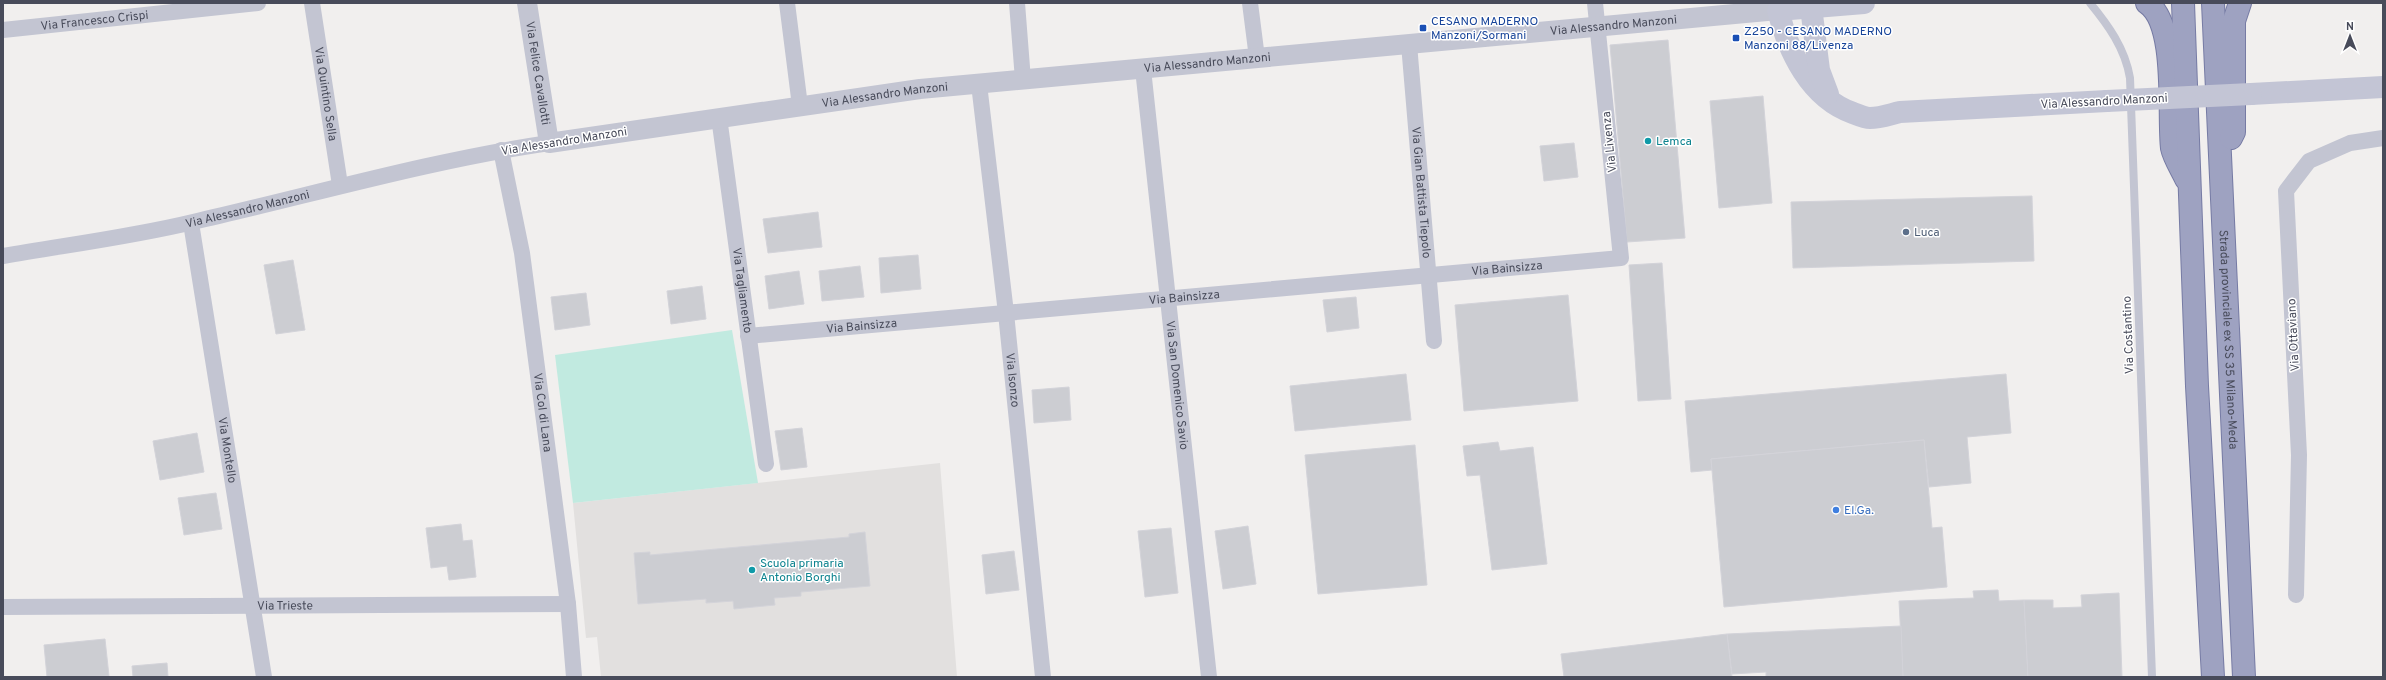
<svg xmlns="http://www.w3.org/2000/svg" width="2386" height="680" viewBox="0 0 2386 680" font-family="Overpass,sans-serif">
<rect width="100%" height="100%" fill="#f1efee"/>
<path fill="#e2e0df" d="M940 463 957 677H601L597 637 586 638 573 503Z"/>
<path fill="#c1eae0" d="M732 330 758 483 573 503 555 355Z"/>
<g fill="#cccdd2" stroke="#d3d3d9">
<path d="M1668 40 1685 238 1627 242 1610 45Z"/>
<path d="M1763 96 1772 203 1719 208 1710 101Z"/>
<path d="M1574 143 1578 177 1544 181 1540 146Z"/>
<path d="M2032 196 2034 261 1793 268 1791 202Z"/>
<path d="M818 212 822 247 768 253 763 219Z"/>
<path d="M918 255 921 289 881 293 879 258Z"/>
<path d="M293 260 305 330 276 334 264 265Z"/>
<path d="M1662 263 1671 399 1638 401 1629 265Z"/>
<path d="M860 266 864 297 822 301 819 271Z"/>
<path d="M799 271 804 304 769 309 765 276Z"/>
<path d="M702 286 706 319 671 324 667 291Z"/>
<path d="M586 293 590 325 555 330 551 297Z"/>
<path d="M1568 295 1578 401 1464 411 1455 305Z"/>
<path d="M1356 297 1359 328 1327 332 1323 300Z"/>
<path d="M1406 374 1411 420 1295 431 1290 386Z"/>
<path d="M2006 374 2011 433 1967 437 1971 483 1929 487 1924 440 1711 459 1712 470 1691 472 1685 401Z"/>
<path d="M1069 387 1071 420 1034 423 1032 390Z"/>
<path d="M802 428 807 467 781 470 775 431Z"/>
<path d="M197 433 204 472 160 480 153 441Z"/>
<path d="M1924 440 1932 528 1942 527 1947 587 1724 607 1711 459Z"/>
<path d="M1498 442 1500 451 1533 447 1547 564 1492 570 1480 475 1467 476 1463 446Z"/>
<path d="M1415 445 1427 585 1318 594 1305 455Z"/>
<path d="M216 493 222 529 184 535 178 498Z"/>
<path d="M461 524 463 541 472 540 476 577 449 580 447 566 431 568 426 528Z"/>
<path d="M1248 526 1256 584 1223 589 1215 531Z"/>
<path d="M1171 528 1178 593 1145 597 1138 531Z"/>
<path d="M865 532 870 586 801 592V596L774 598 775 605 734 609 733 601 706 603V599L638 604 634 553 650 552V555L849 537V534Z"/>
<path d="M1014 551 1019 590 986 594 982 555Z"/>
<path d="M1998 590 1999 601 2024 600 2028 677H1903L1899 601 1974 598 1973 591Z"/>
<path d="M2119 593 2122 677H2028L2024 600H2053V608L2082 607 2081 595Z"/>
<path d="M1901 626 1903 677H1766V672L1732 674 1727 634Z"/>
<path d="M1727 634 1732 677H1564L1561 654Z"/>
<path d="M105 639 109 676 47 677 44 645Z"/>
<path d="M167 663 168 677H133L132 666Z"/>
</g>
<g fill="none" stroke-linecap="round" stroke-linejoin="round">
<defs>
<g id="trunk">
<path d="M2147 3C2178 24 2168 114 2172 148 2174 158 2182 170 2186 179"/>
<path d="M2183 3 2197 386 2213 677"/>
<path id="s13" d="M2213 3 2244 677"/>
<path d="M2231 138 2234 132V21L2240 3"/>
</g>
</defs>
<use href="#trunk" stroke="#767ba4" stroke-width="24"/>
<path stroke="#c3c5d2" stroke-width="8" d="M2090 3C2108 25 2125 48 2130 78L2152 677"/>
<g stroke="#c3c5d2" stroke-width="16">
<path id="s1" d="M312 3 340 185"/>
<path d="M787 3 800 106"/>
<path d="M1017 3 1023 80"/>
<path d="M1250 3 1257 58"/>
<path id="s2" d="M3 30 258 3"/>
<path id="s3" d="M1409 44 1434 341"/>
<path id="s4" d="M1143 69 1209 677"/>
<path id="s5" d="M979 84 1006 313 1043 677"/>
<path id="s6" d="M719 117 766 464"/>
<path id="s7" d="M501 150 522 253 568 604 574 677"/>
<path id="s8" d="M191 223 264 677"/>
<path id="s9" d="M3 256C66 245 131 237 193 222 312 195 428 161 549 143"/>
<path id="s10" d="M748 336 1621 258 1595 3"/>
<path d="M2296 595 2299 455 2286 191 2309 161 2350 143 2383 138"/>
<path id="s11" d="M3 607 568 604"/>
</g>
<path stroke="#c3c5d2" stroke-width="20" id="s12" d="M527 3 549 143 920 89 1778 10"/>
<g stroke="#c3c5d5" stroke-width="22">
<path d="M1864 3 1778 10C1788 51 1810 98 1853 113 1858 115 1865 118 1870 118 1880 118 1891 114 1900 112L2107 101"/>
<path d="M1811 7 1819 70 1828 94"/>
<path d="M2251 94 2383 87"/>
</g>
<use href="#trunk" stroke="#9ea2c1" stroke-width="22"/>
<path stroke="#c3c5d5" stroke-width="22" d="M2107 101 2251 94"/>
</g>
<g fill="#1a4fb4" stroke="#fff" stroke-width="1.5">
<rect x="1419" y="24" width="8" height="8" rx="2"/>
<rect x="1732" y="34" width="8" height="8" rx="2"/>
</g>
<g fill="#0f9aa8" stroke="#fff" stroke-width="1.5">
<circle cx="1648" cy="141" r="4"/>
<circle cx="752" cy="570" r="4"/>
</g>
<circle fill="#5c6f8a" stroke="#fff" stroke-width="1.5" cx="1906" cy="232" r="4"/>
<circle fill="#3f7fe0" stroke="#fff" stroke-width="1.5" cx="1836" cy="510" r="4"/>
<g text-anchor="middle" stroke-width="3" stroke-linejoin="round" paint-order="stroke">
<g font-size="12" fill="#484b5a" stroke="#fff">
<text dy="4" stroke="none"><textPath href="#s2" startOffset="92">Via Francesco Crispi</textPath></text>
<text dy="4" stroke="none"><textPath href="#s12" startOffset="1213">Via Alessandro Manzoni</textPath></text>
<text dy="4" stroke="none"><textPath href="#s12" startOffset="805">Via Alessandro Manzoni</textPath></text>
<text dy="4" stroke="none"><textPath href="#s12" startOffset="71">Via Felice Cavallotti</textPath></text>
<text dy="4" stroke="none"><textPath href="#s1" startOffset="92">Via Quintino Sella</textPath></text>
<text dy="4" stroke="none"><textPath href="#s12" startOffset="481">Via Alessandro Manzoni</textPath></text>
<text transform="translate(2104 101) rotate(-3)" y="4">Via Alessandro Manzoni</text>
<text transform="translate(564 141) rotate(-9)" y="4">Via Alessandro Manzoni</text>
<text transform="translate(1609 142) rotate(-96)" y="4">Via Livenza</text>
<text dy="4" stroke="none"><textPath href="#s3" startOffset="149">Via Gian Battista Tiepolo</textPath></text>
<text dy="4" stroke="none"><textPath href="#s9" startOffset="249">Via Alessandro Manzoni</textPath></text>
<text dy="4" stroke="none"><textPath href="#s10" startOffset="762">Via Bainsizza</textPath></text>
<text dy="4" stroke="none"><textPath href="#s6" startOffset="175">Via Tagliamento</textPath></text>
<text dy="4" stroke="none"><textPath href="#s10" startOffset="438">Via Bainsizza</textPath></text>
<text dy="4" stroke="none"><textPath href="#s10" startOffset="114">Via Bainsizza</textPath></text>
<text transform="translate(2128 335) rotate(-92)" y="4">Via Costantino</text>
<text transform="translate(2293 335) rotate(-93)" y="4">Via Ottaviano</text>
<text dy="4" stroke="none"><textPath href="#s13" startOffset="337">Strada provinciale ex SS 35 Milano-Meda</textPath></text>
<text dy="4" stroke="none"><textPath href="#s5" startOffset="298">Via Isonzo</textPath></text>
<text dy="4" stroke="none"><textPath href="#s4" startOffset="318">Via San Domenico Savio</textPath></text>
<text dy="4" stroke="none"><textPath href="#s7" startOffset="266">Via Col di Lana</textPath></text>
<text dy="4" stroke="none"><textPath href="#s8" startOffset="230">Via Montello</textPath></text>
<text dy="4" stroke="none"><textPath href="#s11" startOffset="282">Via Trieste</textPath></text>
</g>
<g font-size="12" fill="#164399" stroke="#fff" text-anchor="start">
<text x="1431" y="25">CESANO MADERNO<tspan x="1431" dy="14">Manzoni/Sormani</tspan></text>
<text x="1744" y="35">Z250 - CESANO MADERNO<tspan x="1744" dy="14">Manzoni 88/Livenza</tspan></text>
</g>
<g font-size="12" fill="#0d838f" stroke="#fff" text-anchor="start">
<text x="1656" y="145">Lemca</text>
<text x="760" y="567">Scuola primaria<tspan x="760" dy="14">Antonio Borghi</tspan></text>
</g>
<g font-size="12" fill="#4e5e75" stroke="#fff" text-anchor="start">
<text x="1914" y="236">Luca</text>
</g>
<g font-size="12" fill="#366cbe" stroke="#fff" text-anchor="start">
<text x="1844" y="514">El.Ga.</text>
</g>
</g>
<rect width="2386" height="680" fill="none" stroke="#484b5a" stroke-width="8"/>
<g transform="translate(2350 36)" stroke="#ffffff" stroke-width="3" paint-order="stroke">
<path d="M0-3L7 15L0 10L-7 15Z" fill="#484b5a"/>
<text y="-6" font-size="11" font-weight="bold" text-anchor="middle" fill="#484b5a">N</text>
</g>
</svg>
